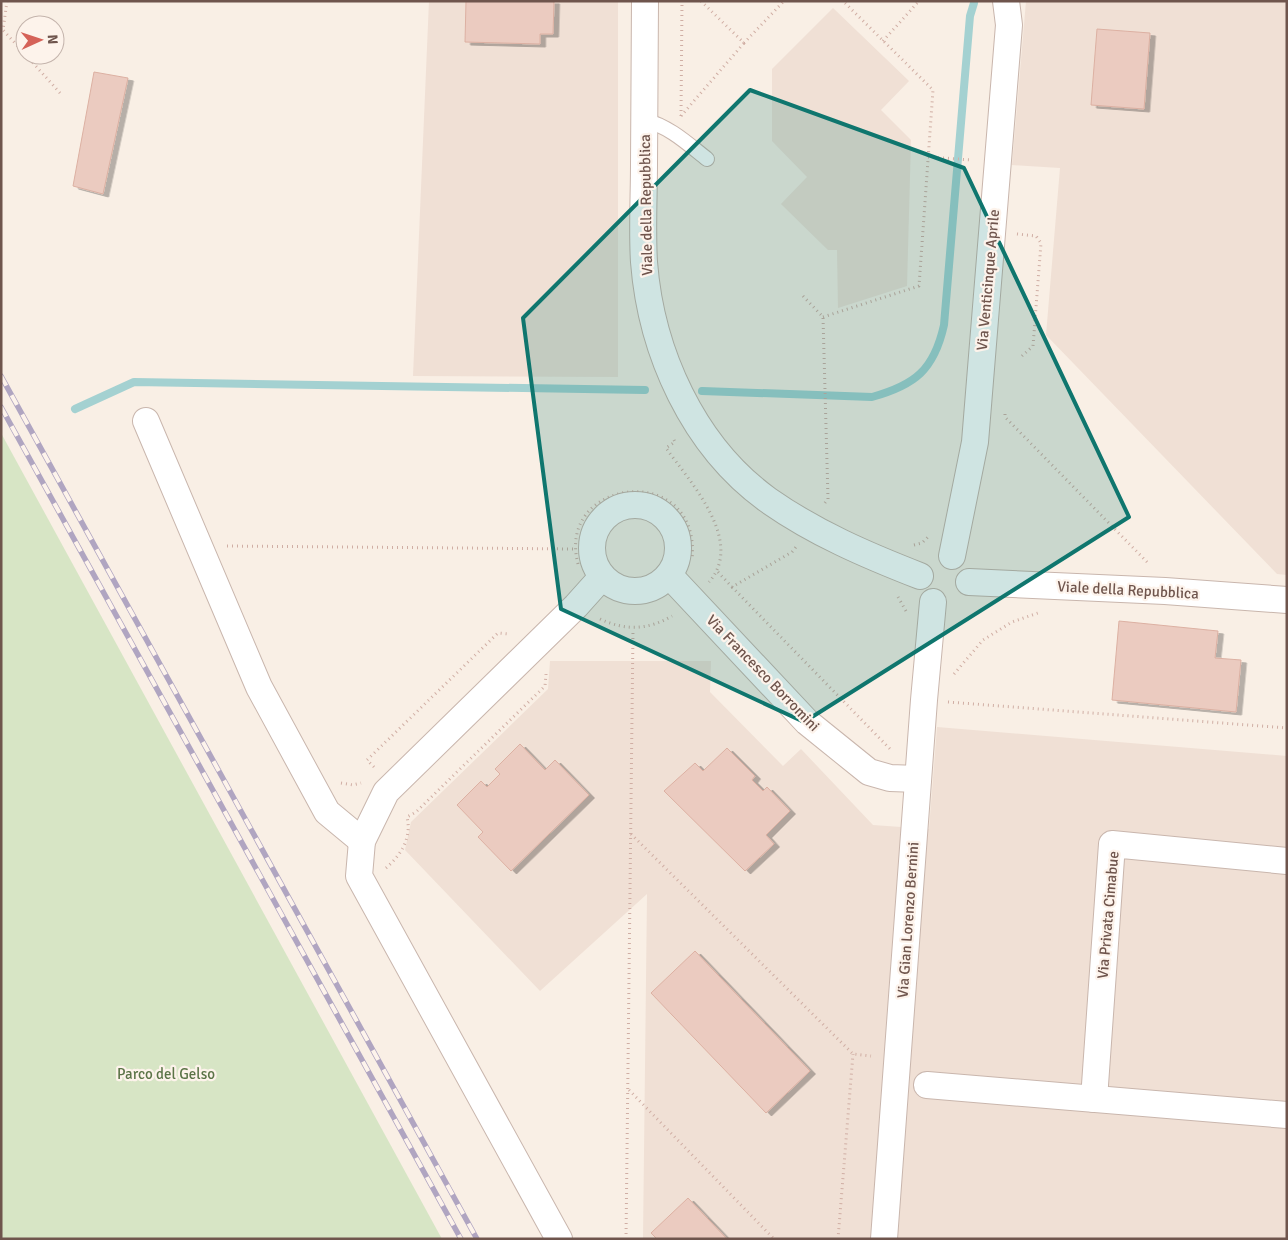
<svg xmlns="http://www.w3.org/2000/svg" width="1288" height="1240" viewBox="0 0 1288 1240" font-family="Signika,sans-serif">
<defs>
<filter id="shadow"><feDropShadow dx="5.5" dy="3" stdDeviation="0" flood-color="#0004"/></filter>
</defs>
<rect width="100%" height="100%" fill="#f9efe5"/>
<g fill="#f0e0d5">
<path d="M429 1H618V377L413 376Z"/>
<path d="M1026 1H1287V575L1277 574 1046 335 1060 168 1012 165Z"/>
<path d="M833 8 909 81 881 110 911 140 907 286 838 308 837 250H828L781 204 807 177 772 141V69Z"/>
<path d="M550 661H711L710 692 783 766 801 749 873 825 929 829 937 727 1287 756V1239H643L647 894 540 991 405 850 411 822 548 689Z"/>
</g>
<path fill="#d7e5c5" d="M1 433 442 1239H1Z"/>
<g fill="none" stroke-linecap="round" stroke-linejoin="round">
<g stroke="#a4d1d1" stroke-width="8">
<path d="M702 391 872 397C915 385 934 370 944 325L970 16 974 3"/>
<path d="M75 409 134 382 645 390"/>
</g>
</g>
<g fill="#ebcbc0" stroke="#dcb0a2" filter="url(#shadow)">
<path d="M466 1H554L553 34H540V44L465 42Z"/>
<path d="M1097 29 1150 33 1144 109 1091 105Z"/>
<path d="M94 72 128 78 103 194 73 186Z"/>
<path d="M1119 621 1218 631 1215 658 1241 660 1236 712 1112 700Z"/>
<path d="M520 744 545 770 555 760 589 795 511 871 478 837 483 832 457 805 481 781 487 787 500 774 495 769Z"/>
<path d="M727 748 755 776 752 780 763 791 767 787 790 811 766 835 774 844 745 871 664 791 695 763 703 771Z"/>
<path d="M695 951 810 1071 766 1113 651 993Z"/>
<path d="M688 1198 727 1239H657L651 1233Z"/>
</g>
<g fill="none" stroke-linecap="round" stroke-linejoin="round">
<defs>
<path id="lane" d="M644 120C669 126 688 144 707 159"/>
<g id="street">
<path d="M645 1C645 55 644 110 644 164 644 196 642 230 644 262 651 352 693 446 768 500 815 533 866 555 920 576"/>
<path d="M146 421 259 687 327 812 362 841"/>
<circle cx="635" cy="548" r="43"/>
<path d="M952 556 975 442 1009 25 1006 1"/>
<path d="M669 575 807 722 869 772 890 778 918 779"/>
<path d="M969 582 1165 591 1287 600"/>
<path d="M927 1085 1287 1115"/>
<path d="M1094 1099 1112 844 1287 861"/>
<path d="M559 1239 359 876 362 841 386 792 576 606 602 577"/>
<path d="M884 1239 924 700 933 602"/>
</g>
</defs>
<use href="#lane" stroke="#c9b6ad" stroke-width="16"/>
<use href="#street" stroke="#c9b6ad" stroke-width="28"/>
<g stroke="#d0aea4" stroke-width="3" stroke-dasharray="1 4" stroke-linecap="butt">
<path d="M7 1 3 30 25 54"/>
<path d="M701 1 744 43 784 1"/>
<path d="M883 41 919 1"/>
<path d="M26 55 60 93"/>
<path d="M681 116 744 43"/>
<path d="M681 116 682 1"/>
<path d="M928 157 972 160"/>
<path d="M1017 234 1036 236 1041 243 1033 346 1022 356"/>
<path d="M803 296 823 317 828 499 824 504"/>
<path d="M823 317 919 286 933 90 843 1"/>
<path d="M1005 414V417L1149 564"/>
<path d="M674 440 675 442 666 448C690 482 745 541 709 582"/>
<path d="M914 545 922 543 928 537"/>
<path d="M227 546 576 549"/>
<path d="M578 564C555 477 702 460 692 560"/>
<path d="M718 572 732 587 792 552 796 547"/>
<path d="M732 587 892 751"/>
<path d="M898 597 906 611"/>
<path d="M600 619C626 631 648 630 672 616"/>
<path d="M954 674 983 640 1012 622 1038 613"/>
<path d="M948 702 1287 728"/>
<path d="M374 767 367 760 498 633 509 634"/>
<path d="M341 783 353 785 361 783"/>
<path d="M631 834 853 1054 871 1056"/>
<path d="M386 868C401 855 412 838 407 817L416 812 545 686 546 674"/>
<path d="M629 1090 774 1239"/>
<path d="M626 1239 633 629"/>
<path d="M838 1239 853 1054"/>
</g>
<use href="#lane" stroke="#fff" stroke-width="14"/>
<use href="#street" stroke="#fff" stroke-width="26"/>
<defs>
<g id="rail">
<path d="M1 376 477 1239"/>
<path d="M1 407 461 1239"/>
</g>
</defs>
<use href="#rail" stroke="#b0a5c1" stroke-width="5.5"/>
<use href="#rail" stroke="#fdf3eb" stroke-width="4" stroke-dasharray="11" stroke-linecap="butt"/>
</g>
<path fill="#0f766e" fill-opacity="0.2" stroke="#0f766e" stroke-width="4" stroke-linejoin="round" d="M750 90 964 168 1129 517 804 722 561 609 523 318Z"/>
<g text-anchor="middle" stroke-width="4.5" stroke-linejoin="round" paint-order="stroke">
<g font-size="15" fill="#6f554d" stroke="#fdf3eb">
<text transform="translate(646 205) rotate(-91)" y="5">Viale della Repubblica</text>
<text transform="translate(988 280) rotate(-85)" y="5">Via Venticinque Aprile</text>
<text transform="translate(1128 590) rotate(3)" y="5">Viale della Repubblica</text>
<text transform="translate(763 673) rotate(46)" y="5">Via Francesco Borromini</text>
<text transform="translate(1108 915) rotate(-85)" y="5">Via Privata Cimabue</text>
<text transform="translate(908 920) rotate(-86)" y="5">Via Gian Lorenzo Bernini</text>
</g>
<g font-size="15" fill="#5b7447" stroke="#fdf3eb">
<text x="166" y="1079">Parco del Gelso</text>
</g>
</g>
<rect width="1288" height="1240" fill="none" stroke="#6f554d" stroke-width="5"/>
<g transform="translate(40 40) rotate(87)"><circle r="24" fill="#fdf3eb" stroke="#c4b4ac"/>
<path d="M0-4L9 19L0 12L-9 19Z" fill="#d56258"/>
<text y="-8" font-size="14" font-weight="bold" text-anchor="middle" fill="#6f554d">N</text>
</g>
</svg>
